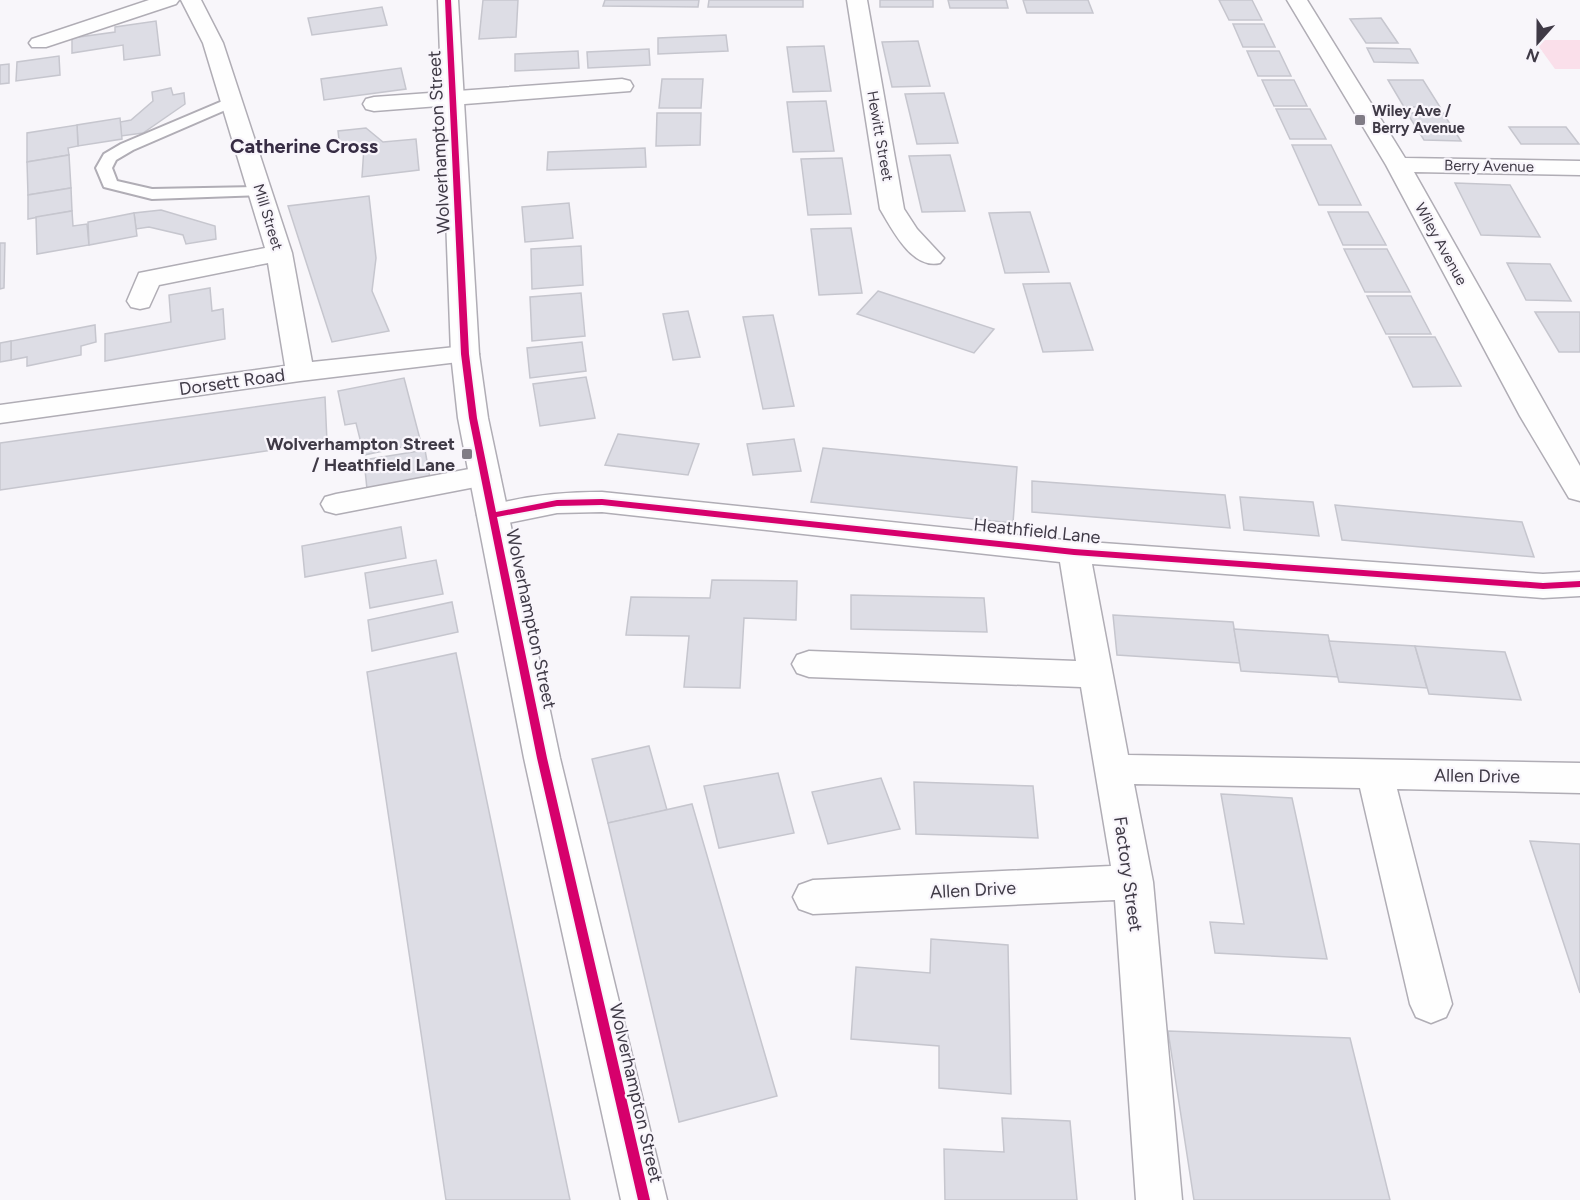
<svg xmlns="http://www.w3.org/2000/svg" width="1580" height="1200" viewBox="0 0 1580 1200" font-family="Figtree,sans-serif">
<rect width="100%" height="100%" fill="#f8f6fa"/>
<path fill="#fadfea" d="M1534 40H1580V69H1555Z"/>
<g fill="#dddde5" stroke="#c6c6ce" stroke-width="1.5">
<path d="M483 0H518L516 37 479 39Z"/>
<path d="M605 0H699L698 7 603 6Z"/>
<path d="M709 0H803V7H708Z"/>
<rect x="880" y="0" width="53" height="7"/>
<path d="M948 0H1006L1008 8H950Z"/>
<path d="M1023 0H1088L1093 13H1027Z"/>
<path d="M1219 0H1252L1262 20H1229Z"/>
<path d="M382 7 387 25 312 35 308 18Z"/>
<path d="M1381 18 1398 43H1366L1350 19Z"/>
<path d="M156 21 160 55 124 60 123 45 72 53V38L115 32V27Z"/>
<path d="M1233 24H1264L1275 47H1243Z"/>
<path d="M726 35 728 51 658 54V38Z"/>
<path d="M918 41 930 86 892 87 882 42Z"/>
<path d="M824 46 831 91 793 92 787 47Z"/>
<path d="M1367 48 1410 49 1418 63 1374 62Z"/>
<path d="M649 49 650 65 588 68 587 52Z"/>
<path d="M578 51 579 68 515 71V54Z"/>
<path d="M1247 51H1279L1291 76H1258Z"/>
<path d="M59 56 60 75 16 81 17 62Z"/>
<path d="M9 64V83L0 84V65Z"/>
<path d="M401 68 406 89 324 100 321 79Z"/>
<path d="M662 79H703L701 108H659Z"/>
<path d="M1262 80H1294L1307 106H1274Z"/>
<path d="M1388 80H1423L1440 107H1404Z"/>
<path d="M171 88 173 95 184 93 185 104 143 133 121 136 120 122 131 120 153 101 152 92Z"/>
<path d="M944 93 958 143 917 144 905 94Z"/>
<path d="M826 101 834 151 793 152 787 102Z"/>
<path d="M1276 109H1310L1326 139H1290Z"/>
<path d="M657 113H701L700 145 656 146Z"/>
<path d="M1407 113H1443L1461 141 1424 140Z"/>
<path d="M120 118 122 139 78 146 77 125Z"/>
<path d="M77 125 78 146 68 148 69 155 27 162V133Z"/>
<path d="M1509 127H1566L1579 144H1521Z"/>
<path d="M366 128 383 142 416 139 419 170 362 177 364 147 340 149 338 131Z"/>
<path d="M1292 145H1331L1361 205H1319Z"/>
<path d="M645 148 646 167 547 170 548 152Z"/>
<path d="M69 155 71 188 28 195 27 162Z"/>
<path d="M950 155 965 211 922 212 909 156Z"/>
<path d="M842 158 851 214 808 215 801 159Z"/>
<path d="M1455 183 1510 185 1540 237 1481 235Z"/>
<path d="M71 188 72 211 28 219V195Z"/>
<path d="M369 196 376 258 372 291 389 331 332 342 288 206Z"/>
<path d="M569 203 573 238 525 242 522 207Z"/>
<path d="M161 210 215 226 216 239 186 244 183 235 149 227 136 229 134 213Z"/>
<path d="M72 211 73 226 87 224 89 245 37 254 36 217Z"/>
<path d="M1030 212 1049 272 1005 273 989 213Z"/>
<path d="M1328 212H1368L1386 245H1343Z"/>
<path d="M134 213 137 236 89 245 88 222Z"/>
<path d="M851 228 862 293 819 295 811 229Z"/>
<path d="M0 243H5L4 288 0 289Z"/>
<path d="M581 246 583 285 532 289 531 249Z"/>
<path d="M1344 249H1387L1410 292H1365Z"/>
<path d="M1507 263 1550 264 1571 301 1526 300Z"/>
<path d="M1070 283 1093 350 1043 352 1023 284Z"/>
<path d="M210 288 212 311 223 309 225 339 105 361V334L171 322 169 295Z"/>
<path d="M878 291 994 329 974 353 857 314Z"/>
<path d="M581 293 585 336 532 341 530 297Z"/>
<path d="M1367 296H1411L1431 334H1386Z"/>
<path d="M688 311 700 357 673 360 663 314Z"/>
<path d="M1535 312H1580V352H1559Z"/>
<path d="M773 315 794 406 763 409 743 317Z"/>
<path d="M95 325 96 342 81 346V355L27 366V357L11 360V341Z"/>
<path d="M1389 337H1435L1461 386 1413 387Z"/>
<path d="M11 341V360L0 362V343Z"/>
<path d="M582 342 586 371 530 378 527 348Z"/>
<path d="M586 377 595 418 540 426 533 384Z"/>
<path d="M404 378 421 443 364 455 356 423 345 425 338 391Z"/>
<path d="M325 397 327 442 0 490V443Z"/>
<path d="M618 434 699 444 688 475 605 465Z"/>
<path d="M794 439 801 471 753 475 747 444Z"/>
<path d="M823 448 1017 467 1013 523 811 502Z"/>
<path d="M425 450 430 478 367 489 364 460Z"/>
<path d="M1032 481 1225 495 1230 528 1032 512Z"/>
<path d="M1240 497 1313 502 1319 536 1244 530Z"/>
<path d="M1335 505 1522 522 1534 557 1342 540Z"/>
<path d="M401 527 406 558 305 577 302 546Z"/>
<path d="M436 560 443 594 370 608 365 573Z"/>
<path d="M712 580 797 581 796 620 744 618 740 688 684 687 689 636 626 635 631 597 710 598Z"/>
<path d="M851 595 984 598 987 632 851 629Z"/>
<path d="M452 602 458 632 372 651 368 620Z"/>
<path d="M1113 615 1233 622 1240 663 1117 655Z"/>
<path d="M1234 629 1328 635 1338 677 1241 671Z"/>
<path d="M1329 641 1415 646 1427 688 1339 682Z"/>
<path d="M1415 646 1505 652 1521 700 1429 694Z"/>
<path d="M456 653 570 1200H446L367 672Z"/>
<path d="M649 746 667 810 608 823 592 759Z"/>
<path d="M778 773 794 833 719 848 704 786Z"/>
<path d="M881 778 900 829 828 844 812 792Z"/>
<path d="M914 782 1033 786 1038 838 916 834Z"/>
<path d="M1221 794 1292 798 1327 959 1215 953 1210 922 1244 924Z"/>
<path d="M692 804 777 1096 679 1122 608 823Z"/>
<path d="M1530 841 1580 844V993Z"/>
<path d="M931 939 1008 945 1011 1094 939 1088V1046L851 1039 856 967 930 973Z"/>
<path d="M1168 1031 1350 1038 1390 1200H1194Z"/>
<path d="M1002 1118 1070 1121 1077 1200H945L944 1149 1004 1152Z"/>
</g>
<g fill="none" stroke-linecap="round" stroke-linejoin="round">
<defs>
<path id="lane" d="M232 97 237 99 240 102 237 105 133 150 116 160 112 168 117 181 152 189 260 187 266 189 268 192 266 195 152 199 104 187 96 168 104 154 121 144Z"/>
<g id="street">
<path d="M149 0H179L176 4 46 47H32L29 43 32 39Z"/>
<path d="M181 0H201L223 43 292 253 312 362 465 346 475 348 479 354 475 360 300 381 0 423V405L285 366 268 263 159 285 149 307 140 309 131 307 127 301 139 273 265 248 203 43Z"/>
<path d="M847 0H867L904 209 917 229 944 258 940 263C912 270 892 229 880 209Z"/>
<path d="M1287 0H1307L1405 158 1580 161V175L1414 172 1580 466V501L1569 498 1520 416 1386 165Z"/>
<path d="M622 79 630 81 633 86 630 91 374 111 366 109 363 104 366 99 374 97Z"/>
<path d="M485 466 496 469 500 476 496 483 336 514 325 511 321 504 325 497 336 494Z"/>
<path d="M602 492 1074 541 1543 574 1580 572V596L1543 598 1092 564 1128 755 1580 763V793L1397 789 1452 1004 1446 1017 1431 1023 1416 1017 1410 1004 1360 788 1134 784 1153 882 1182 1200H1136L1115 900 813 914 799 909 793 897 799 885 813 880 1111 866 1081 687 809 677 797 673 792 664 797 655 809 651 1076 661 1060 562 602 512 557 513 493 526 482 522 477 515 482 508C521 496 561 492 602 492Z"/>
</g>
<path id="secondary" d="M438 0H458L479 354 488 418 560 758 667 1200H621L524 758 458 418 451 354Z"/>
</defs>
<use href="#lane" stroke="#b0adb5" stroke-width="4"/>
<use href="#street" stroke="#b0adb5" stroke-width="3"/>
<use href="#secondary" stroke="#b0adb5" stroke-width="3"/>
<use href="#lane" fill="#fefefe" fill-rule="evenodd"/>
<use href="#street" fill="#fefefe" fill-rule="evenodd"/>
<use href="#secondary" fill="#fefefe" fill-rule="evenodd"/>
<defs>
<path id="cycleway" d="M445 0H451L469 354 477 418 496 512 557 500 602 499 1074 549 1543 583 1580 581V587L1543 589 1074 555 602 505 557 506 497 517 547 758 650 1200H638L537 758 469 418 461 354Z"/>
</defs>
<use href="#cycleway" stroke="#f8f5fb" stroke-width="4"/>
<use href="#cycleway" fill="#d6006c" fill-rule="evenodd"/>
</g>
<g fill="#807c85" stroke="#f8f5fb" stroke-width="2">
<rect x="1354" y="114" width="12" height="12" rx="3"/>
<rect x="461" y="448" width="12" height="12" rx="3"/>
</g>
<g text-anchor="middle" stroke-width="4.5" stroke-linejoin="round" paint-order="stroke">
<g font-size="15" font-weight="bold" fill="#3f3a46" stroke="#f8f5fb" text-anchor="start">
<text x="1372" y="116">Wiley Ave /<tspan x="1372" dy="17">Berry Avenue</tspan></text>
</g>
<g font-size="15" fill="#3f3a46" stroke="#f8f5fb">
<text transform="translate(880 136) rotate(80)" y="5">Hewitt Street</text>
<text transform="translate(1489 166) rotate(1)" y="5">Berry Avenue</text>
<text transform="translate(268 217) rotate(73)" y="5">Mill Street</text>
<text transform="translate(1441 244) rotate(61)" y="5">Wiley Avenue</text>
</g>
<g font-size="18" fill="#3f3a46" stroke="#f8f5fb">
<text transform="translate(439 142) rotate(-93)" y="6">Wolverhampton Street</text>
<text transform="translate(232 382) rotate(-8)" y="6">Dorsett Road</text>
<text transform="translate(1037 531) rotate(6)" y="6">Heathfield Lane</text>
<text transform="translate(531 619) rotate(78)" y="6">Wolverhampton Street</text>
<text transform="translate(1477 776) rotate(1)" y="6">Allen Drive</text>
<text transform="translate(1128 874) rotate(82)" y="6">Factory Street</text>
<text transform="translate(973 890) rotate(-3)" y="6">Allen Drive</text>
<text transform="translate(636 1093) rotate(77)" y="6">Wolverhampton Street</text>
</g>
<g font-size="18" font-weight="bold" fill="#3f3a46" stroke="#f8f5fb" text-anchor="end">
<text x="455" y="450">Wolverhampton Street<tspan x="455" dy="21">/ Heathfield Lane</tspan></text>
</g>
<g font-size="20" font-weight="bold" fill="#372d44" stroke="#f8f5fb">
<text x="304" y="153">Catherine Cross</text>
</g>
</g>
<g transform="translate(1538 42) rotate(201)" stroke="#f8f5fb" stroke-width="4.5" paint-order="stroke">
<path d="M0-4.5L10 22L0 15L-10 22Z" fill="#3f3a46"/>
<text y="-9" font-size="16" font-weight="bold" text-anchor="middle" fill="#3f3a46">N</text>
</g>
</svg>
